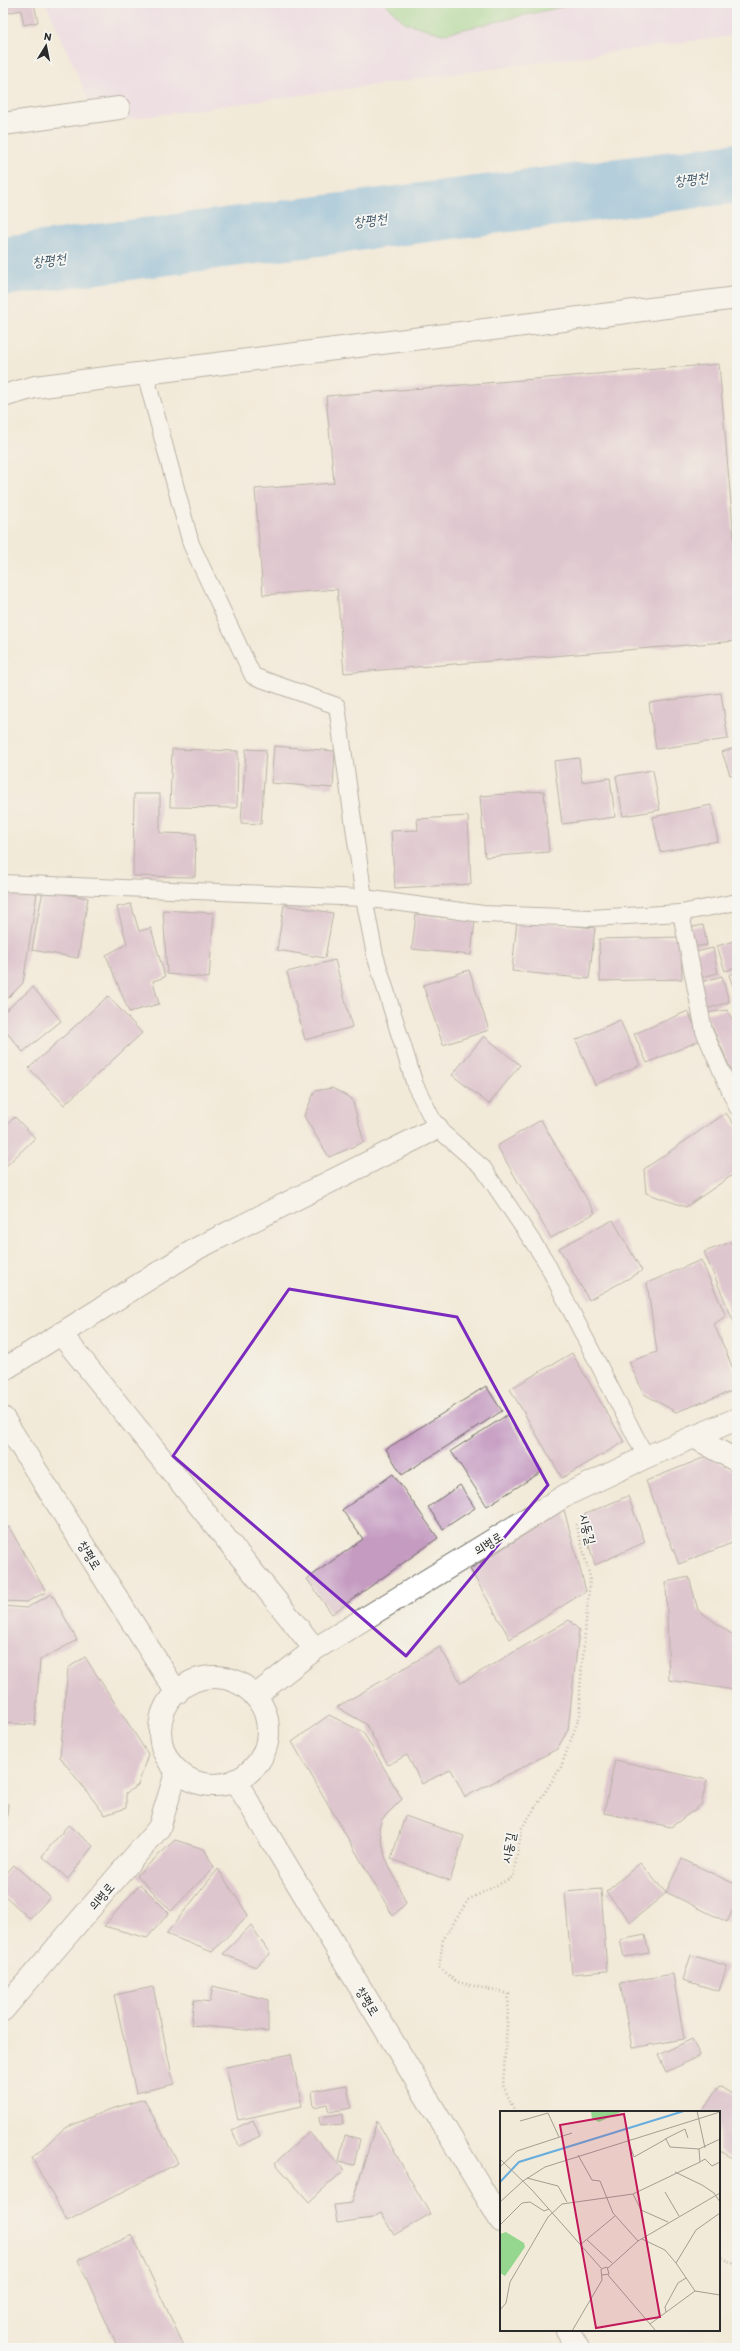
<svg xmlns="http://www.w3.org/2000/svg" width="740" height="2351" viewBox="0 0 740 2351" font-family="Itim,'Poor Story',sans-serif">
<rect width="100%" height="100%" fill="#f6f6f2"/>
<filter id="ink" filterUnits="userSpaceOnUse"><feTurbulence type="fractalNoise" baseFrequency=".025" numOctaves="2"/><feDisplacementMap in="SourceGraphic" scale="8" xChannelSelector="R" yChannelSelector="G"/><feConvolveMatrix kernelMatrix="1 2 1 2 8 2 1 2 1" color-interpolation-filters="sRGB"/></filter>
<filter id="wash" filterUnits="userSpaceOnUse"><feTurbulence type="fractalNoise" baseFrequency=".012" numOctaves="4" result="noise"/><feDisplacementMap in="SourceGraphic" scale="16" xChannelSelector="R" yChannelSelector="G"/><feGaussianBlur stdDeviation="0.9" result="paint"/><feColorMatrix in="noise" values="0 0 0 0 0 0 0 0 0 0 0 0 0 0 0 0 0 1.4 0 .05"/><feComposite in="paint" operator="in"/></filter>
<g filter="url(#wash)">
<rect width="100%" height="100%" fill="#f2ead8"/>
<path fill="#e8d2ee" d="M46 3H737V35L99 123Z"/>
<path fill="#95d78e" stroke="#60815c" d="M385 3H579L442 34 404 22Z"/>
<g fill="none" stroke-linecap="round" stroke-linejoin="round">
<path stroke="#67addd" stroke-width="60" d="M3 266 737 173"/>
</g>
<g id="blocks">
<g fill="#c59bc1">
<path d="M3 3H34L38 22 24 25 21 10 3 14Z"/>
<path d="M719 364 737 573V641L344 673 337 589 263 595 255 489 334 483 326 396Z"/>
<path d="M721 693 728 739 656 749 649 703Z"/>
<path d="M274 746 335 751 333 788 271 783Z"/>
<path d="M737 747V773L730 775 722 752Z"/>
<path d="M172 749 238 751 237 808 170 807Z"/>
<path d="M246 749 266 750 261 824 241 823Z"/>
<path d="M579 758 582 782 610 778 615 817 562 824 554 761Z"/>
<path d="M653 770 660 810 623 816 616 776Z"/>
<path d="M544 791 549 852 485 857 480 796Z"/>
<path d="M134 794H160V833L196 834 195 877 133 876Z"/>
<path d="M711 805 718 841 660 852 653 817Z"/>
<path d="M468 816 471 884 395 888 391 831 418 830 417 819Z"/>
<path d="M3 890 37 893 23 983 3 1003Z"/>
<path d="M43 890 88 898 78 958 32 950Z"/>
<path d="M131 904 139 931 151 928 165 977 153 981 159 1004 129 1012 106 955 127 944 117 907Z"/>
<path d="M284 905 333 913 325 958 277 950Z"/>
<path d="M163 910 214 913 209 978 167 974Z"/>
<path d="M416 914 475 921 471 955 412 949Z"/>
<path d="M517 920 595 928 589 979 512 971Z"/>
<path d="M703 925 707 945 691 947 688 928Z"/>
<path d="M681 937 682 979 600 981 599 939Z"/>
<path d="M737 940V967L725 971 717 946Z"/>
<path d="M713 948 718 973 698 978 692 953Z"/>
<path d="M335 960 352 1027 305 1040 287 972Z"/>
<path d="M469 970 489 1030 443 1045 423 985Z"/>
<path d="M737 972V998L729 975Z"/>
<path d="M722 976 729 1002 706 1009 698 983Z"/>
<path d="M33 987 61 1021 23 1052 3 1028V1013Z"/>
<path d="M108 996 142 1033 64 1105 29 1068Z"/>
<path d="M727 1010 733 1021H737V1083L706 1013Z"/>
<path d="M688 1011 701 1040 647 1063 634 1034Z"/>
<path d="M620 1020 640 1065 595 1085 576 1040Z"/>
<path d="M484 1036 520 1065 489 1104 452 1075Z"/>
<path d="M332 1088 352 1099 364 1142 329 1157 304 1116 315 1091Z"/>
<path d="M726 1113 737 1129V1172L686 1207 646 1193 644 1169Z"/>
<path d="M15 1117 35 1138 3 1169V1128Z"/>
<path d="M541 1120 595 1213 551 1238 497 1146Z"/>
<path d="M613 1220 642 1271 589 1300 559 1248Z"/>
<path d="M737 1240V1329L704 1252Z"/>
<path d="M701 1260 726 1316 714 1324 737 1378V1389L676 1412 644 1394 629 1362 657 1352 647 1283Z"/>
<path d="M572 1353 624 1442 562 1478 510 1389Z"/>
<path d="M486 1386 502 1411 402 1475 386 1449Z"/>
<path d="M507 1415 543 1471 487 1506 451 1451Z"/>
<path d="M708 1456 737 1472V1541L679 1564 646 1481Z"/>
<path d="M393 1474 438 1538 332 1614 307 1579 363 1539 342 1510Z"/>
<path d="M460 1485 475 1508 443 1529 428 1507Z"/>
<path d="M628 1496 645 1542 595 1565 583 1526 585 1514Z"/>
<path d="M564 1510 586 1591 510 1639 470 1569Z"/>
<path d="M9 1527 46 1592 27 1602 3 1601V1530Z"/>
<path d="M689 1577 698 1610 737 1638V1684L735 1690 669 1680 666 1582Z"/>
<path d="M52 1594 77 1640 40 1660 35 1725 3 1723V1606L26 1608Z"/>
<path d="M569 1620 579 1630 568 1730 557 1749 465 1797 451 1769 422 1784 407 1755 388 1765 366 1724 337 1707 440 1647 461 1683Z"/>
<path d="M85 1657 148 1754 138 1785 126 1793V1808L105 1815 60 1757 68 1668Z"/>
<path d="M329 1715 363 1732 402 1799 382 1819 379 1828 385 1856 406 1903 393 1916 292 1742Z"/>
<path d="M615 1760 707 1780 701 1805 671 1827 604 1813Z"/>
<path d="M3 1803 8 1804 4 1848H3Z"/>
<path d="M405 1816 464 1836 450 1881 391 1859Z"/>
<path d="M68 1825 93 1846 68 1879 42 1856Z"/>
<path d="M175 1840 204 1849 214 1867 171 1911 137 1875Z"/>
<path d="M682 1859 737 1885V1901L727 1922 666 1892Z"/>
<path d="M640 1863 666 1893 631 1922 606 1892Z"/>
<path d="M14 1865 50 1897 30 1919 3 1894V1877Z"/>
<path d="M218 1869 248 1915 212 1952 166 1934Z"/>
<path d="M140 1884 169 1913 147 1938 104 1926Z"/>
<path d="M601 1889 607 1971 572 1974 565 1892Z"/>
<path d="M251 1925 270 1954 256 1967 223 1954Z"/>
<path d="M645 1935 649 1953 624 1957 620 1940Z"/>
<path d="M691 1955 727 1966 719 1991 683 1980Z"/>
<path d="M673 1974 684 2039 632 2048 620 1983Z"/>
<path d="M213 1986 268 2000V2032L191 2025 194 2000 210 2002Z"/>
<path d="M153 1987 174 2084 136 2093 114 1995Z"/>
<path d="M692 2039 700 2056 666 2072 658 2055Z"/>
<path d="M291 2054 302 2106 238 2120 226 2067Z"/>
<path d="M347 2085 351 2108 329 2112 327 2104 314 2107 312 2091Z"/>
<path d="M719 2086 737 2097V2161L719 2150V2112H702Z"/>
<path d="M144 2099 178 2163 67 2221 32 2158 63 2129 105 2111Z"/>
<path d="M342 2114 343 2124 320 2126 319 2117Z"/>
<path d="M253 2120 260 2136 239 2146 232 2130Z"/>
<path d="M377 2121 430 2214 394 2235 381 2213 372 2218 337 2223 334 2205 352 2203Z"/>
<path d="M309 2132 344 2170 309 2202 275 2163Z"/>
<path d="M345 2135 360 2139 354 2165 339 2162Z"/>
<path d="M132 2235 185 2348H118L78 2260Z"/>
</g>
</g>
</g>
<g filter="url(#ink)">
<use href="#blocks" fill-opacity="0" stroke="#716e68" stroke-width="1"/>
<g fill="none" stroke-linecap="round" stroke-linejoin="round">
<defs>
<g id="service">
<path d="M145 373 191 544 253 676 337 706 364 898 375 955 415 1085 437 1128 483 1168 545 1260 646 1457"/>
<path d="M3 883 364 898 483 914 590 918 681 913 737 902"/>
<path d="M681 913 704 1031 737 1107"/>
</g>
<g id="minor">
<path d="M3 124 119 108"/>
<path d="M3 396 35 387 737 298"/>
<path d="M61 1334 315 1649"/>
<path d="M3 1370 198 1248 437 1128"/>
<path d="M3 1418 177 1693"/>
<path d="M694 1437 737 1461"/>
<circle cx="214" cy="1731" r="54"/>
<path d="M255 1696 315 1649 568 1494 646 1457 737 1419"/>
<path d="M235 1780 501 2221"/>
<path d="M3 2010 159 1828 177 1770"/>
<path d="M567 2330 578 2348"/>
</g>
</defs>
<use href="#service" stroke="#716e68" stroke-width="18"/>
<use href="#minor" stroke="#716e68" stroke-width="24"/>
<g stroke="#716e68" stroke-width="2.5" stroke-dasharray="1 3" stroke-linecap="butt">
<path d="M515 2112 503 2085 509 1994 457 1982 439 1967 443 1940 468 1900 513 1877 522 1828 561 1767 580 1715V1689L590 1577 576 1523"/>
<path d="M719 2256 737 2265"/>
</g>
<use href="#service" stroke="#fff" stroke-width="16"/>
<use href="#minor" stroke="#fff" stroke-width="22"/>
</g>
</g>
<path d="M0 0H740V2351H0ZM289 1289 457 1317 548 1485 406 1656 173 1456Z" fill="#f2ead8" fill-opacity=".55" fill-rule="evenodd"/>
<path fill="none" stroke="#7b2cbf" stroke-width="3" stroke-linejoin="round" d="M289 1289 457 1317 548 1485 406 1656 173 1456Z"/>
<g text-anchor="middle" stroke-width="3.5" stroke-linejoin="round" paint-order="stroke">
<g font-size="13" fill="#2b2b2b" stroke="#f6f6f2">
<text transform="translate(588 1529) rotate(76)" y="5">시동길</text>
<text transform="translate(488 1543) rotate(-32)" y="5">의병로</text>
<text transform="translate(90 1555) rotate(58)" y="5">창평로</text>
<text transform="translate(508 1848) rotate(-80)" y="5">시동길</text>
<text transform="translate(101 1896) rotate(-49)" y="5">의병로</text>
<text transform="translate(368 2001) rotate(59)" y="5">창평로</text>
</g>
<g font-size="14" font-style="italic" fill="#405869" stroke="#f6f6f2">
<text transform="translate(691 179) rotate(-7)" y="5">창평천</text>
<text transform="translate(370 220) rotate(-7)" y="5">창평천</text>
<text transform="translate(49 260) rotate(-7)" y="5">창평천</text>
</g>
</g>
<g transform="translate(500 2111)">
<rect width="220" height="220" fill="#f2ead8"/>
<path d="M91 0H123L99 11 92 8ZM6 121 24 132 25 136 5 165 0 162V123Z" fill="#95d78e"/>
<path fill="none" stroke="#67addd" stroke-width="2" d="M0 71 19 51 184 0"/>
<path fill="none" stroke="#a29e93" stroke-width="1" d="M197 0 205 37M20 10 48 2 59 26M165 28 185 18 188 27M199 38 220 28M78 44 92 69 100 70 113 102 138 130M0 48 32 79 101 157M200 51 205 48 212 55 220 51M0 56 17 40 72 22M175 61 202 74 214 82 220 91M27 67 58 75 67 91M165 81 179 105M133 83 141 99 168 111M0 91 23 70 45 56 220 1M0 114 22 92 30 91 44 100 49 98M86 128 112 152M142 128 165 139 176 152 196 119 220 102M80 134 115 105M176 152 195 180M108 157 138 130 220 82M108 164 156 220M0 199 6 192 10 171 48 106 62 93 133 83 200 51 199 38 170 36 166 28 134 46 128 29M166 201 165 196 178 172 186 167M150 213 195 180 220 184M72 220 102 169 101 158 107 156 109 163 102 164"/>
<path fill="#c2185b" fill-opacity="0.15" stroke="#c2185b" stroke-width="2" d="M124 3 160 206 96 217 60 14Z"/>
<rect width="220" height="220" fill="none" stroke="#2b2b2b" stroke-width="2"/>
</g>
<rect width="740" height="2351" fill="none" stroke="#f6f6f2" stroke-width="16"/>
<g transform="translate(46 46) rotate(10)" stroke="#f6f6f2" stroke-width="3" paint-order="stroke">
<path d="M0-3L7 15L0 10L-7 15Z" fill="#2b2b2b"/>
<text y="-6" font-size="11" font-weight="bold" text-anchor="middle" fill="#2b2b2b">N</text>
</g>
</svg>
